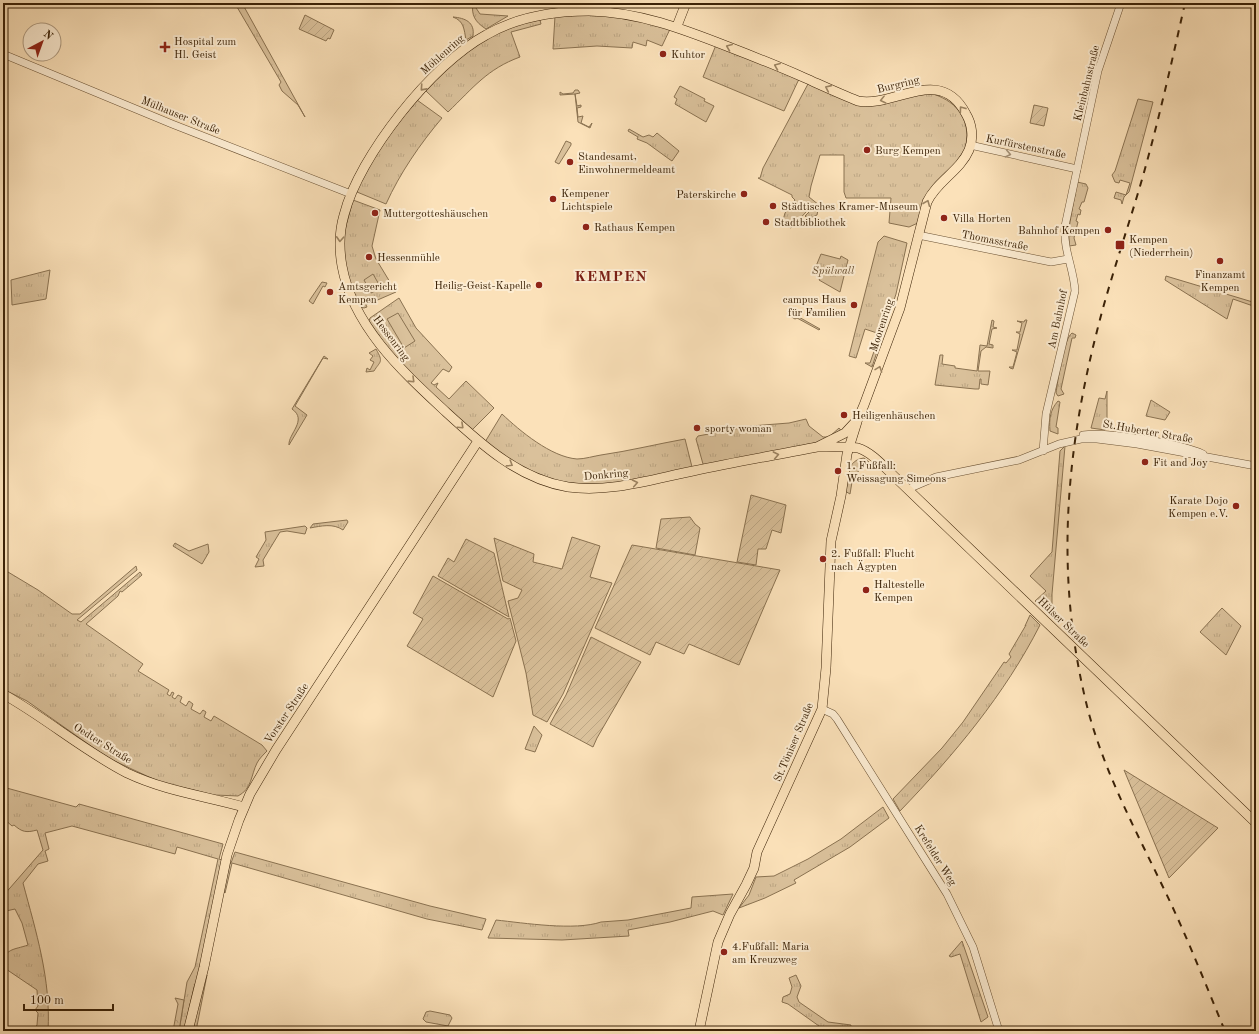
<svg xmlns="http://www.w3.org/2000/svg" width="1259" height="1034" viewBox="0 0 1259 1034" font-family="'Old Standard TT',serif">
<defs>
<pattern id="grass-tufts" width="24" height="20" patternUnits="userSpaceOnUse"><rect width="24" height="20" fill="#dac19b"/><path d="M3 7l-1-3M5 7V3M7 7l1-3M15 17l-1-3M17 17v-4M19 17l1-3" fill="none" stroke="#bca684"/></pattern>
<pattern id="forest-crowns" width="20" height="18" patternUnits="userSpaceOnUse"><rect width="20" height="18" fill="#dac19b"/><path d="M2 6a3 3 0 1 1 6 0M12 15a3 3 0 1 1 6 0" fill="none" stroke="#bca684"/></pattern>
<pattern id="garden-furrows" width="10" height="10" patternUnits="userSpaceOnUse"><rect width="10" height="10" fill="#dac19b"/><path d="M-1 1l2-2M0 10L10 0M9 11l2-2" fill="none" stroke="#bca684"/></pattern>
</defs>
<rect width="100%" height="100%" fill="#fbe1b9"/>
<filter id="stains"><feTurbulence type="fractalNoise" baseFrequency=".005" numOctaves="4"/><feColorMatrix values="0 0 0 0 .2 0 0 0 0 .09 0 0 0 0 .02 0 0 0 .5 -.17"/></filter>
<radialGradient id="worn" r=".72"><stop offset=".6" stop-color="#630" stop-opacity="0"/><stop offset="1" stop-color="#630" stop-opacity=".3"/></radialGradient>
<g fill="url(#grass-tufts)" stroke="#8a7251">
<path d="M233 3H242L305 117 298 105 282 91 279 85 281 82 237 7Z"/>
<path d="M473 3H477L476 8 480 14 508 16 486 29C475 22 471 15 473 3Z"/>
<path d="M577 15H607L671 27 662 46 647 40 646 46 633 42 632 48 597 46 553 49 555 16Z"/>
<path d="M453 17C465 18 475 22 473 36L466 40C464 29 464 21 453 17Z"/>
<path d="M540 20 541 24 511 32 520 57C487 69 473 88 448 112L426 91 425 89C460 55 490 27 540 20Z"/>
<path d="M716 45 799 79 784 111 703 77Z"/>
<path d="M808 84 847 100 933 94C959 102 972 123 965 149L918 223 909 227 889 223 891 198H846L844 192V155H820L811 186 809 197 819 205 817 215 808 219 805 216 809 212 807 211 791 228 782 224 785 213 795 200 792 197V195L758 178H760L763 168Z"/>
<path d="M680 86 705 99 704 101 714 106 706 122 675 104 677 99 674 97Z"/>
<path d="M575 90H578L580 93 575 94 577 106 581 105V107L577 108 578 117 583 116 581 123 589 127 592 123 590 128 578 122 575 94 560 95V92L563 94 573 93Z"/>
<path d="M1138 99 1153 102 1129 192 1124 197 1122 204 1121 200 1114 198 1116 192 1126 195 1130 183 1120 180 1119 183 1115 182 1112 175 1115 171Z"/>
<path d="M417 100 442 118C420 144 400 173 386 204L357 192C356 177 405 114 417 100Z"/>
<path d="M629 129 643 137 649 135 653 137 657 133 679 151 672 161 669 159 647 143 637 139 638 137 628 131Z"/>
<path d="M566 141 571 143V145L559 164 555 162Z"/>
<path d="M1077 182 1086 184 1088 188 1084 202H1082L1079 209 1081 210 1080 215 1078 214 1076 221 1078 222 1074 238 1076 245 1069 246V228Z"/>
<path d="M353 200 380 210 372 246 376 259 396 292 366 305 367 307 364 308 359 306 346 270 343 237Z"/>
<path d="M884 236 907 243 896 294 872 367 865 363H870L880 334 865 329 856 358 849 356 878 242Z"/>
<path d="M821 254 840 259 841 256 848 260 840 292 819 280 822 275 814 271Z"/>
<path d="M50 270 46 299 12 305 11 280Z"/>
<path d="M1166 276 1256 303V307L1233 299 1227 319 1165 280Z"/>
<path d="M322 282 327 283 325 287 323 286 313 304 309 301Z"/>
<path d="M399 298 416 328 452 367 449 372 443 369 431 383 434 385 438 383 436 387 449 399 466 381 494 408 471 431 396 360 369 321 370 318Z"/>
<path d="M790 310 800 311 797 316 820 329 819 330 797 318 795 319 788 315Z"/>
<path d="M992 320 994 321 993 327 997 328 992 329 989 344 993 345V348L986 347 981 351 978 371H990L988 385 981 384V379H980L979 389H975L935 385 940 355H943L942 364 955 366V368L977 371 980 345 987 346Z"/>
<path d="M1025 320H1027L1013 369 1010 368 1009 367H1013L1017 352 1012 350H1017L1020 334 1016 332H1020L1022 323 1017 321 1024 322Z"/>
<path d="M1072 333 1076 335 1075 338H1072L1061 389 1064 394 1058 396 1056 393C1058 380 1063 340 1072 333Z"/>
<path d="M376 349C384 363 380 361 374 371L366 372 367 368 370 370 374 362 370 360 373 356 369 353Z"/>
<path d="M324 356 328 359 323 358 295 406 307 415 289 445C288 434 308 420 292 409Z"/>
<path d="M1107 391V423L1105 430 1091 428 1099 398 1105 399Z"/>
<path d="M1151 400 1170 412 1165 420 1146 416Z"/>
<path d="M1058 401 1060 402 1056 427 1058 428V434L1050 431C1049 419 1050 410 1058 401Z"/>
<path d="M502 414C520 431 551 457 577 459 585 459 594 456 601 455 629 451 657 444 685 439L692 467 691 468C635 480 583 496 528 471 513 464 499 452 485 442Z"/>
<path d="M806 419 809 426 823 437H829L839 428 842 432 819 442 706 466 703 464 696 439 698 436 751 426 789 423Z"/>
<path d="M1065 446 1052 594V617L1035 601 1046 591 1030 576 1052 552 1060 451Z"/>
<path d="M864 458 869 462 853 476 850 494 845 491C847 477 847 460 864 458Z"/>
<path d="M347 520 348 522 343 530C333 523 321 526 310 528L313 524Z"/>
<path d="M305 526 307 528 305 534 287 531 280 532 263 560 264 566 255 567 259 559 256 557 266 540 265 532Z"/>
<path d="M175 543 189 551 208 544 209 552 202 564 173 546Z"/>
<path d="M136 566 137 570 132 574 77 620 81 622 140 572 142 575 122 592 120 591 118 596 86 624 143 664 138 671 169 690 167 694 170 696 172 692 174 693 172 697 175 699 178 695 182 697 180 702 186 706 189 701 193 704 191 709 200 714 203 710 206 712 204 717 211 721 214 716 262 745 267 751C263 755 259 759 257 763 251 775 252 789 238 796L215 795 162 783 108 758 27 701 3 689V569L38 590 72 614H80Z"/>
<path d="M1222 608 1241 626 1226 655 1200 632Z"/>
<path d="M1030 615 1040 625C1005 694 954 755 900 811L893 799 942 748 963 722 1004 662 1006 663 1011 657 1009 654 1026 625 1025 626Z"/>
<path d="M534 726 542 735 535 752 525 749Z"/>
<path d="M3 787 76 807 79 804 223 844 219 859 222 860 198 977 194 987 184 1031H179L187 982 195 967 218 859 177 847 175 854 72 826 45 833 49 849 45 851 48 861 38 864 23 883C36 932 51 979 48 1031H33L37 1025 38 1013 35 1010 38 1006 37 990 3 967C3 948 14 950 28 945L22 923 15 909 6 911 3 908V896L43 850 37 830C26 833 22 832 14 825L12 826 3 818Z"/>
<path d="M883 807 889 818 850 847 794 880 796 883 765 898 739 908 749 895 756 877 774 876 808 859 841 839Z"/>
<path d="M235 852 430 906 486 919 482 930 427 919 232 863 225 893 223 890 230 863H231Z"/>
<path d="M733 894 723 915 713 911 670 922 628 930 629 936 562 940 488 938 496 920C524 923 575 931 601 922L628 920 691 908 692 897Z"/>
<path d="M962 941 988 1017 981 1022 960 954 951 957 949 956Z"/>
<path d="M207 975 196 1031H192L205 980Z"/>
<path d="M796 975 801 986 797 997 799 1002 828 1022 851 1025 850 1031H826L788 1004 782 1002 783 997 790 994 792 987 789 978Z"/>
<path d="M430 1011 450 1015 452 1018 448 1026 426 1022 423 1019 426 1012Z"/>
</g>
<path fill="url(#forest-crowns)" stroke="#8a7251" d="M175 998 184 1000 179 1031H173L178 1004Z"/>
<g fill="url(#garden-furrows)" stroke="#8a7251">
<path d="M305 15 334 30 330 39 328 38 326 41 299 29Z"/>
<path d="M1034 105 1048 108 1044 126 1030 123Z"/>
<path d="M751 495 786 505 781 533 772 530 766 549H758L756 565 737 562Z"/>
<path d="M690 517 695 524 700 528 695 555 656 548 661 519Z"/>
<path d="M572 537 600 546 590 577 612 583 563 694 547 722 533 715 526 673 508 601 518 598 522 590 503 581 494 538 534 554 533 562 562 569Z"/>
<path d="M466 539 494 553 509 617 438 576 448 558 454 562Z"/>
<path d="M632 545 780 570 739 665 689 644 684 654 656 642 650 655 595 628Z"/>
<path d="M433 576 508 619 510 618 516 641 493 697 407 646 423 619 413 613Z"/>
<path d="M591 637 641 662 597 738 593 747 550 724 566 695Z"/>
<path d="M1124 770 1218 828 1169 878Z"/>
</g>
<g fill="#dac19b" stroke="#8a7251">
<path d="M373 274 381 288 371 293 364 280Z"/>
<path d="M398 313 415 341 404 348 387 319Z"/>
</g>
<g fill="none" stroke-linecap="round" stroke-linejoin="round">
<defs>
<g id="minor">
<path d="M3 54 172 124 351 194"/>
<path d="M970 145 1077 169"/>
<path d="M918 235 1051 262 1068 259"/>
<path d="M1083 435C1106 431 1182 444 1203 454"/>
<path d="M1043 451 1046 414 1075 291C1074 269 1063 250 1065 226L1098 71 1121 3"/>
<path d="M908 489 936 477 1019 460 1059 444 1081 439H1097L1137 444 1256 466"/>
<path d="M822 709 833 714 837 719 947 894 973 947 999 1031"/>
</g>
<g id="major">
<path d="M677 26 686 3"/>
<path d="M817 447 845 433 858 419 864 405 900 308 927 202C937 181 960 171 969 150 974 138 972 124 966 114 940 64 895 108 858 101 840 94 823 86 805 78 780 67 755 57 729 47 683 29 639 12 589 11 553 11 517 17 486 35 432 64 359 156 344 215 339 232 339 249 342 266 353 327 403 372 446 412 482 445 519 479 568 487 610 493 653 479 693 471 735 462 776 455 817 447 830 447 845 446 858 448 872 452 886 469 897 479L1256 823"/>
<path d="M3 694C46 718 84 751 127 773 165 791 205 796 244 807"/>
<path d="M188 1031 204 967 227 855 239 820 250 794 276 750 478 441"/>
<path d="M699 1031 718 942 730 914 746 885 754 868 757 852 822 709 826 668 831 541 841 496 847 454 857 422"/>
</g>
</defs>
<use href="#minor" stroke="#6b5234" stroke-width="8"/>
<use href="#major" stroke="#3b2207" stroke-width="10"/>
<use href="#minor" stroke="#fcecd2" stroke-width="7"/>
<use href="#major" stroke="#fbe1b9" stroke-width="9"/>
<path stroke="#3b2207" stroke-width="2" stroke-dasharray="7 7" stroke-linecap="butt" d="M1185 3C1172 61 1159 119 1143 176 1128 228 1110 279 1097 331 1064 460 1055 584 1089 714 1106 775 1136 831 1163 887 1186 934 1205 983 1225 1031"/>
</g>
<defs><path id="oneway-chevron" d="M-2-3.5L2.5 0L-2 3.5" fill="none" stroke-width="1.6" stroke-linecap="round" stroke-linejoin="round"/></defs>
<g stroke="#9b8260">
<use href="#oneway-chevron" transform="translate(729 47) rotate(-158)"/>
<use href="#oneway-chevron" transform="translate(777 66) rotate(-158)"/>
<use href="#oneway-chevron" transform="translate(423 88) rotate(132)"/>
<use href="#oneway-chevron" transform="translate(828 88) rotate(-156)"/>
<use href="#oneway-chevron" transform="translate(883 100) rotate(166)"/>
<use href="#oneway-chevron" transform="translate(962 109) rotate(-126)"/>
<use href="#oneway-chevron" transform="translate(927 203) rotate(-68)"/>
<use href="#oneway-chevron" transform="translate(340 239) rotate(93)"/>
<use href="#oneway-chevron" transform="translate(879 369) rotate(-70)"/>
<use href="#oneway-chevron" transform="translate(412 380) rotate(44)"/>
<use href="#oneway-chevron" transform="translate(461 426) rotate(43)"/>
<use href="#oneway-chevron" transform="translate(776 455) rotate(-11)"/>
<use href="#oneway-chevron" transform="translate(510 464) rotate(32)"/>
<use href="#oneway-chevron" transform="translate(635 483) rotate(-11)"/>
</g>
<use stroke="#a59177" href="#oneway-chevron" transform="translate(1008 154) rotate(12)"/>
<g fill="#8f2418" stroke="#fcecd2" stroke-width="1.5">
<path d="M163 41h4v4h4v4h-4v4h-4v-4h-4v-4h4z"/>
<circle cx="663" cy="54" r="4"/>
<circle cx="867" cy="150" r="4"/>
<circle cx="570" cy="162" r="4"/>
<circle cx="744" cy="194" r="4"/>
<circle cx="553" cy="199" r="4"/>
<circle cx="773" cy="206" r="4"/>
<circle cx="375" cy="213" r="4"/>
<circle cx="944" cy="218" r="4"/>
<circle cx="766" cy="222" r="4"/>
<circle cx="586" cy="227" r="4"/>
<circle cx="1108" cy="230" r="4"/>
<rect x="1115" y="240" width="10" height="10" rx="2"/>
<circle cx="369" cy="257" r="4"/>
<circle cx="1220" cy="261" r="4"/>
<circle cx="539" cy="285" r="4"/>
<circle cx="330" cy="292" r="4"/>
<circle cx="854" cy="305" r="4"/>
<circle cx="844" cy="415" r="4"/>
<circle cx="697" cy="428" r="4"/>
<circle cx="1145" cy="462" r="4"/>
<circle cx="838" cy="471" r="4"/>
<circle cx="1236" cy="506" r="4"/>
<circle cx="823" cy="559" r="4"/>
<circle cx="866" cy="590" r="4"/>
<circle cx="724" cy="952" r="4"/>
</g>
<g text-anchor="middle" stroke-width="4" stroke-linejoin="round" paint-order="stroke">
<g font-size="11" fill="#3b2207" stroke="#fcecd2" text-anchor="start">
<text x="174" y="45">Hospital zum<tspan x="174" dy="13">Hl. Geist</tspan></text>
<text x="671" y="58">Kuhtor</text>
<text x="875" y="154">Burg Kempen</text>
<text x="578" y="160">Standesamt,<tspan x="578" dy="13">Einwohnermeldeamt</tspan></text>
<text x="561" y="197">Kempener<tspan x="561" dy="13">Lichtspiele</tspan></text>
<text x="736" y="198" text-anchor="end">Paterskirche</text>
<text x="781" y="210">Städtisches Kramer-Museum</text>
<text x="383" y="217">Muttergotteshäuschen</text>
<text x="952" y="222">Villa Horten</text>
<text x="774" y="226">Stadtbibliothek</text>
<text x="594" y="231">Rathaus Kempen</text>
<text x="1100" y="234" text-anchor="end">Bahnhof Kempen</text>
<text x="1129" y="243">Kempen<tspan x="1129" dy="13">(Niederrhein)</tspan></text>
<text x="377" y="261">Hessenmühle</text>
<text x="1220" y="278" text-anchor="middle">Finanzamt<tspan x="1220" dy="13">Kempen</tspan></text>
<text x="531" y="289" text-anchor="end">Heilig-Geist-Kapelle</text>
<text x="338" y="290">Amtsgericht<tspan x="338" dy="13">Kempen</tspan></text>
<text x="846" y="303" text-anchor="end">campus Haus<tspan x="846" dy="13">für Familien</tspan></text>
<text x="852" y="419">Heiligenhäuschen</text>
<text x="705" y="432">sporty woman</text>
<text x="1153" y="466">Fit and Joy</text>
<text x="846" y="469">1. Fußfall:<tspan x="846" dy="13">Weissagung Simeons</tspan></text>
<text x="1228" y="504" text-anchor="end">Karate Dojo<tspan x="1228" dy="13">Kempen e.V.</tspan></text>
<text x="831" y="557">2. Fußfall: Flucht<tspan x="831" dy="13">nach Ägypten</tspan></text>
<text x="874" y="588">Haltestelle<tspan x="874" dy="13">Kempen</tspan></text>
<text x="732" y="950">4.Fußfall: Maria<tspan x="732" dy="13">am Kreuzweg</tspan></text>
</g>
<g font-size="11" fill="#3b2207" stroke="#fcecd2">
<text transform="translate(442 54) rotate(-42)" y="4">Möhlenring</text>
<text transform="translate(1086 83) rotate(-76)" y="4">Kleinbahnstraße</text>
<text transform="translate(898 84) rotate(-14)" y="4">Burgring</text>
<text transform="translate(181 115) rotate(22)" y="4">Mülhauser Straße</text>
<text transform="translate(1026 146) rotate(12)" y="4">Kurfürstenstraße</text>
<text transform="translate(995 240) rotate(11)" y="4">Thomasstraße</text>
<text transform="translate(1057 319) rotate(-78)" y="4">Am Bahnhof</text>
<text transform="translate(881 325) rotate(-72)" y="4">Moorenring</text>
<text transform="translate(392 338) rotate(53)" y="4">Hessenring</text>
<text transform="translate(1148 431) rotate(10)" y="4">St.Huberter Straße</text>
<text transform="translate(606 474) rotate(-5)" y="4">Donkring</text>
<text transform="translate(1064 622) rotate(44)" y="4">Hülser Straße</text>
<text transform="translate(286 713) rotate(-56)" y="4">Vorster Straße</text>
<text transform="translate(793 742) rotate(-67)" y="4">St.Töniser Straße</text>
<text transform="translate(103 743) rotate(32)" y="4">Oedter Straße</text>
<text transform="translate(936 855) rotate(58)" y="4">Krefelder Weg</text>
</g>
<g font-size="11" font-style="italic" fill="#634a2c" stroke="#fcecd2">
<text x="833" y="274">Spülwall</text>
</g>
<g font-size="15" font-weight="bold" letter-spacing="1" fill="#7a1f14" stroke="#fcecd2">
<text x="611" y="281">KEMPEN</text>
</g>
</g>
<rect width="1259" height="1034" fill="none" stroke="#fbe1b9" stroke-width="16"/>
<rect x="4" y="4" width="1251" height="1026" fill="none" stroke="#3b2207" stroke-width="2"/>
<rect x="8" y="8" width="1243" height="1018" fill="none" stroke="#3b2207"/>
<g transform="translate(42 42) rotate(41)"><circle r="19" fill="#fcecd2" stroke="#af9b81"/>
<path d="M0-3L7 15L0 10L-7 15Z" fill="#8f2418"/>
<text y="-6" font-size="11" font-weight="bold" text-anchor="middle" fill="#3b2207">N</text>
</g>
<path d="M24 1004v6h89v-6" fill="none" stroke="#3b2207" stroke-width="2"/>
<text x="30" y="1004" font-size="12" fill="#3b2207" stroke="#fcecd2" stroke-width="3" paint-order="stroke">100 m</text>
<rect width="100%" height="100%" filter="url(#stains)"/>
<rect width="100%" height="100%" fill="url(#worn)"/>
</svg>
